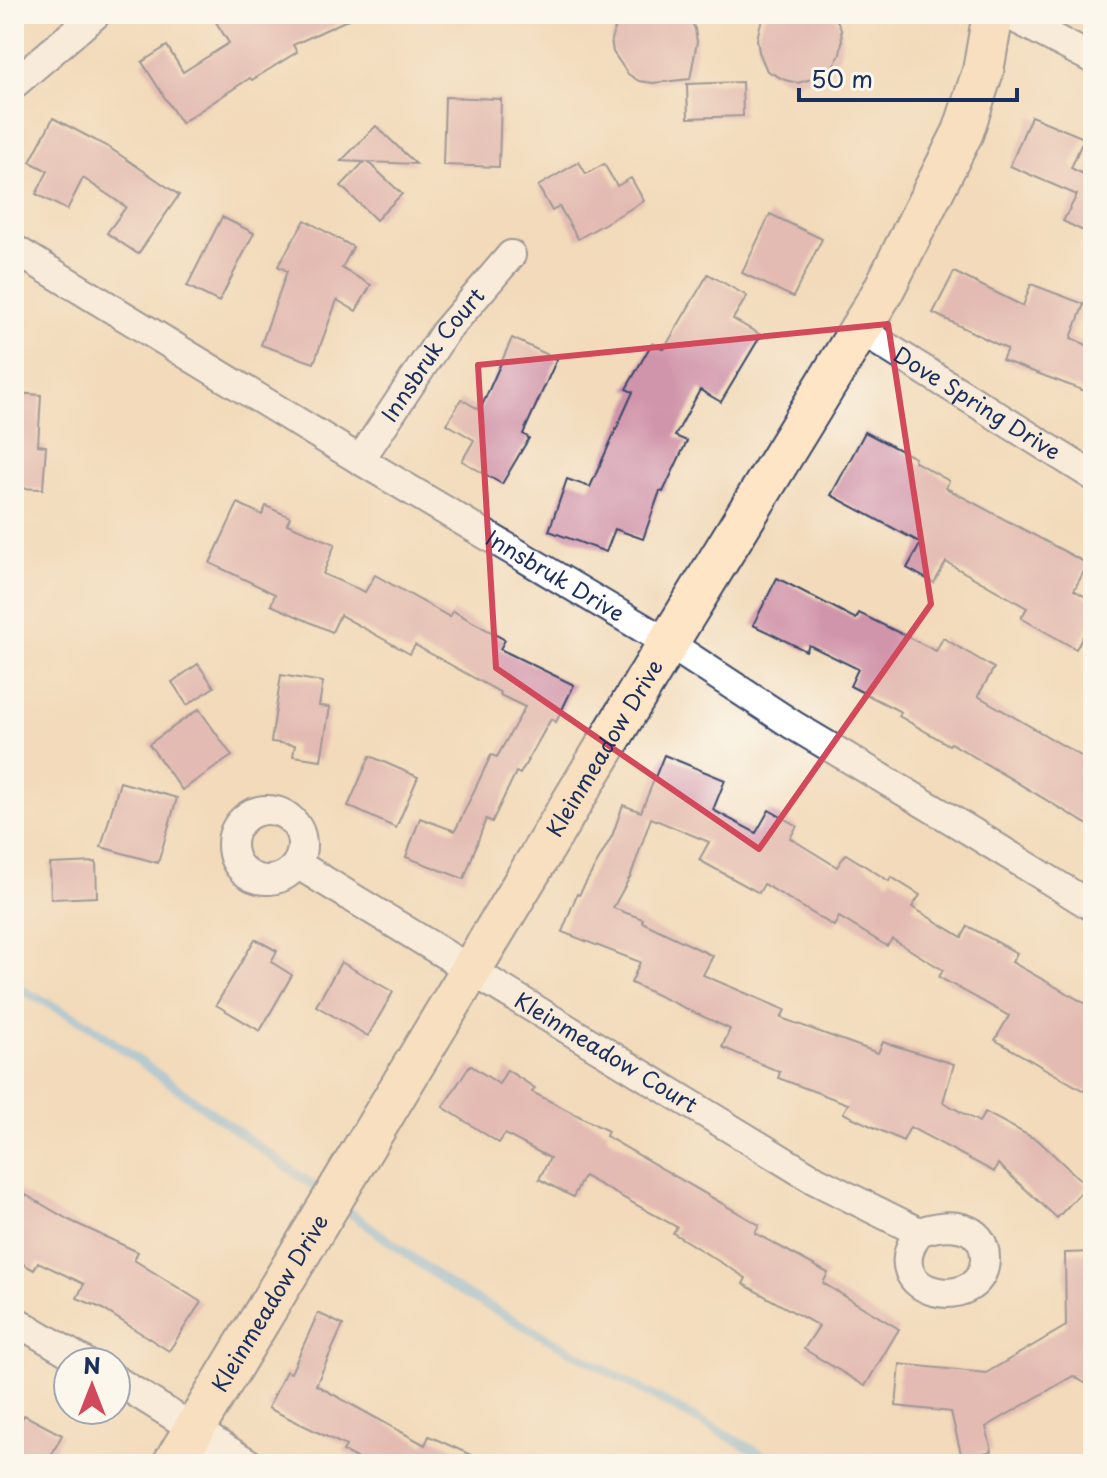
<svg xmlns="http://www.w3.org/2000/svg" width="1107" height="1478" viewBox="0 0 1107 1478" font-family="'Playpen Sans',sans-serif">
<rect width="100%" height="100%" fill="#fbf7ec"/>
<filter id="ink" filterUnits="userSpaceOnUse"><feTurbulence type="fractalNoise" baseFrequency=".0125" numOctaves="2"/><feDisplacementMap in="SourceGraphic" scale="16" xChannelSelector="R" yChannelSelector="G"/><feConvolveMatrix kernelMatrix="1 2 1 2 8 2 1 2 1" color-interpolation-filters="sRGB"/></filter>
<filter id="wash" filterUnits="userSpaceOnUse"><feTurbulence type="fractalNoise" baseFrequency=".006" numOctaves="4" result="noise"/><feDisplacementMap in="SourceGraphic" scale="32" xChannelSelector="R" yChannelSelector="G"/><feGaussianBlur stdDeviation="1.8" result="paint"/><feColorMatrix in="noise" values="0 0 0 0 0 0 0 0 0 0 0 0 0 0 0 0 0 1.4 0 .05"/><feComposite in="paint" operator="in"/></filter>
<g filter="url(#wash)">
<rect width="100%" height="100%" fill="#f2daba"/>
<g fill="none" stroke-linecap="round" stroke-linejoin="round">
<g stroke="#71b5e7" stroke-width="9">
<path d="M14 986 88 1024 326 1195"/>
<path d="M341 1206 451 1286 779 1464"/>
</g>
</g>
<g id="blocks">
<g fill="#d195ab">
<path d="M211 14H244L250 24 267 14H360L293 45 297 52 252 80 250 78 181 123 142 62 167 46 183 72 229 43Z"/>
<path d="M621 14H688L695 29 697 42 690 79 653 83 639 81 628 74 613 52 611 39Z"/>
<path d="M766 14H834L841 29 842 42 840 55 833 66 824 75 798 83 785 80 767 71 759 52 757 39 760 26Z"/>
<path d="M742 82 743 116 688 118 687 84Z"/>
<path d="M445 97 501 99 499 167 443 165Z"/>
<path d="M1031 116 1084 138 1071 168 1087 176 1093 163V236L1063 221 1077 195 1010 166Z"/>
<path d="M53 118 110 148 179 195 138 254 107 233 126 207 83 178 67 210 36 194 48 171 30 162Z"/>
<path d="M376 126 416 164 368 162 402 194 376 220 341 186 364 162 341 161Z"/>
<path d="M579 162 586 174 604 164 617 186 631 178 644 201 578 239 559 206 552 211 538 186Z"/>
<path d="M770 214 822 239 793 297 742 273Z"/>
<path d="M222 217 254 233 219 302 187 286Z"/>
<path d="M305 220 353 247 342 268 371 285 356 311 337 300 314 363 261 345 287 271 278 266Z"/>
<path d="M954 272 1023 306 1031 284 1084 304 1071 338 1093 348V394L1002 360 1007 349 933 313Z"/>
<path d="M708 274 747 296 733 319 761 335 721 402 700 390 675 436 687 441 663 492 660 491 643 539 615 529 606 552 549 531 567 479 590 487 633 392 626 389 652 343 664 349Z"/>
<path d="M512 338 557 359 523 434 529 438 502 484 462 461 474 440 447 424 461 399 480 410Z"/>
<path d="M14 393 41 395 38 445 46 446 43 489 14 488Z"/>
<path d="M865 432 915 458 914 461 949 481 946 488 1088 564 1074 590 1093 601V619L1076 649 1021 618 1027 608 946 562 934 583 907 568 921 543 831 495Z"/>
<path d="M238 503 262 515 266 506 290 517 287 524 335 544 323 574 365 592 375 575 450 617 453 611 505 640 500 649 574 685 556 722 551 719 520 774 516 772 492 822 486 819 464 879 406 857 420 818 455 831 491 755 497 757 525 707 500 695 501 693 415 645 410 654 340 615 332 632 271 605 275 594 210 563Z"/>
<path d="M777 578 856 619 859 613 936 651 943 638 994 668 978 696 1093 763V828L951 743 949 745 899 716 901 712 850 686 858 669 809 645 806 651 753 625Z"/>
<path d="M198 664 214 687 187 705 172 682Z"/>
<path d="M281 675 323 682 319 706 330 707 321 760 293 756 295 745 271 742Z"/>
<path d="M199 709 232 756 182 790 149 744Z"/>
<path d="M664 755 725 780 713 810 756 833 769 810 797 826 790 838 837 867 846 854 889 881 891 877 920 895 912 907 962 937 968 926 1017 953 1012 962 1093 1008V1096L995 1040 1009 1016 939 977 943 970 892 939 887 946 839 917 834 926 764 884 759 893 699 860 709 842 651 818 631 875 613 908 643 919 642 922 713 956 703 975 785 1010 781 1018 878 1053 883 1042 954 1064 943 1102 979 1122 985 1112 1039 1141 1087 1186 1057 1218 998 1164 994 1172 910 1127 903 1141 843 1113 848 1104 778 1078 780 1072 722 1047 730 1029 631 983 640 962 562 932 577 894 579 895 612 836 623 805 641 812Z"/>
<path d="M370 756 418 777 396 828 348 806Z"/>
<path d="M120 782 177 798 158 863 101 847Z"/>
<path d="M96 862 97 897 51 899 50 864Z"/>
<path d="M255 939 277 951 271 962 292 975 260 1031 216 1005Z"/>
<path d="M341 962 393 992 368 1036 316 1006Z"/>
<path d="M470 1065 499 1084 507 1070 535 1088 532 1092 608 1131 606 1136 759 1225 755 1233 828 1273 823 1283 899 1329 865 1386 804 1349 819 1326 743 1284 746 1278 673 1233 677 1227 584 1176 573 1197 539 1179 550 1158 505 1134 499 1143 443 1107Z"/>
<path d="M14 1188 69 1220 138 1252 134 1260 201 1302 169 1351 101 1308 77 1298 84 1284 38 1262 34 1270 14 1259Z"/>
<path d="M1093 1252V1388L1073 1376 986 1427 992 1451 962 1458 951 1412 896 1406 900 1364 986 1373 1066 1326 1065 1253Z"/>
<path d="M318 1313 343 1325 316 1385 425 1445 429 1436 491 1464H367L343 1451 346 1446 268 1408 286 1371 291 1373Z"/>
<path d="M24 1415 62 1435 47 1464H14V1435Z"/>
</g>
</g>
</g>
<g filter="url(#ink)">
<use href="#blocks" fill-opacity="0" stroke="#3b496c" stroke-width="2"/>
<g fill="none" stroke-linecap="round" stroke-linejoin="round">
<defs>
<g id="street">
<path d="M1007 14 1093 59"/>
<path d="M14 84 96 14"/>
<path id="s1" d="M14 249 360 460 668 643 793 725 967 829 1093 907"/>
<path id="s2" d="M860 330 1093 476"/>
<path id="s3" d="M360 460 445 332 511 255"/>
<circle cx="267" cy="845" r="35"/>
<path id="s4" d="M297 864 815 1180 919 1232C945 1222 986 1222 985 1260 982 1316 873 1296 919 1232"/>
<path d="M14 1320 85 1362"/>
<path d="M116 1380 250 1464"/>
</g>
<g id="secondary">
<path id="s5" d="M173 1464 668 643 882 293 963 132 983 71 993 14"/>
</g>
</defs>
<use href="#street" stroke="#3b496c" stroke-width="32"/>
<use href="#secondary" stroke="#3b496c" stroke-width="44"/>
<use href="#street" stroke="#fff" stroke-width="28"/>
<use href="#secondary" stroke="#fde5c5" stroke-width="40"/>
</g>
</g>
<path d="M0 0H1107V1478H0ZM888 324 931 604 759 849 496 668 478 365Z" fill="#f2daba" fill-opacity=".55" fill-rule="evenodd"/>
<path fill="none" stroke="#d1495b" stroke-width="6" stroke-linejoin="round" d="M888 324 931 604 759 849 496 668 478 365Z"/>
<g text-anchor="middle" stroke-width="7" stroke-linejoin="round" paint-order="stroke">
<g font-size="22" fill="#1b2f5e" stroke="#fbf7ec">
<text dy="8" stroke="none"><textPath href="#s3" startOffset="128">Innsbruk Court</textPath></text>
<text dy="8" stroke="none"><textPath href="#s2" startOffset="138">Dove Spring Drive</textPath></text>
<text dy="8" stroke="none"><textPath href="#s1" startOffset="632">Innsbruk Drive</textPath></text>
<text dy="8" stroke="none"><textPath href="#s5" startOffset="836">Kleinmeadow Drive</textPath></text>
<text dy="8" stroke="none"><textPath href="#s4" startOffset="362">Kleinmeadow Court</textPath></text>
<text dy="8" stroke="none"><textPath href="#s5" startOffset="188">Kleinmeadow Drive</textPath></text>
</g>
</g>
<rect width="1107" height="1478" fill="none" stroke="#fbf7ec" stroke-width="48"/>
<g transform="translate(92 1386)"><circle r="38" fill="#fbf7ec" stroke="#a1a7b3" stroke-width="2"/>
<path d="M0-6L14 30L0 20L-14 30Z" fill="#d1495b"/>
<text y="-12" font-size="22" font-weight="bold" text-anchor="middle" fill="#1b2f5e">N</text>
</g>
<path d="M799 88v12h218v-12" fill="none" stroke="#1b2f5e" stroke-width="4"/>
<text x="811" y="88" font-size="24" fill="#1b2f5e" stroke="#fbf7ec" stroke-width="6" paint-order="stroke">50 m</text>
</svg>
